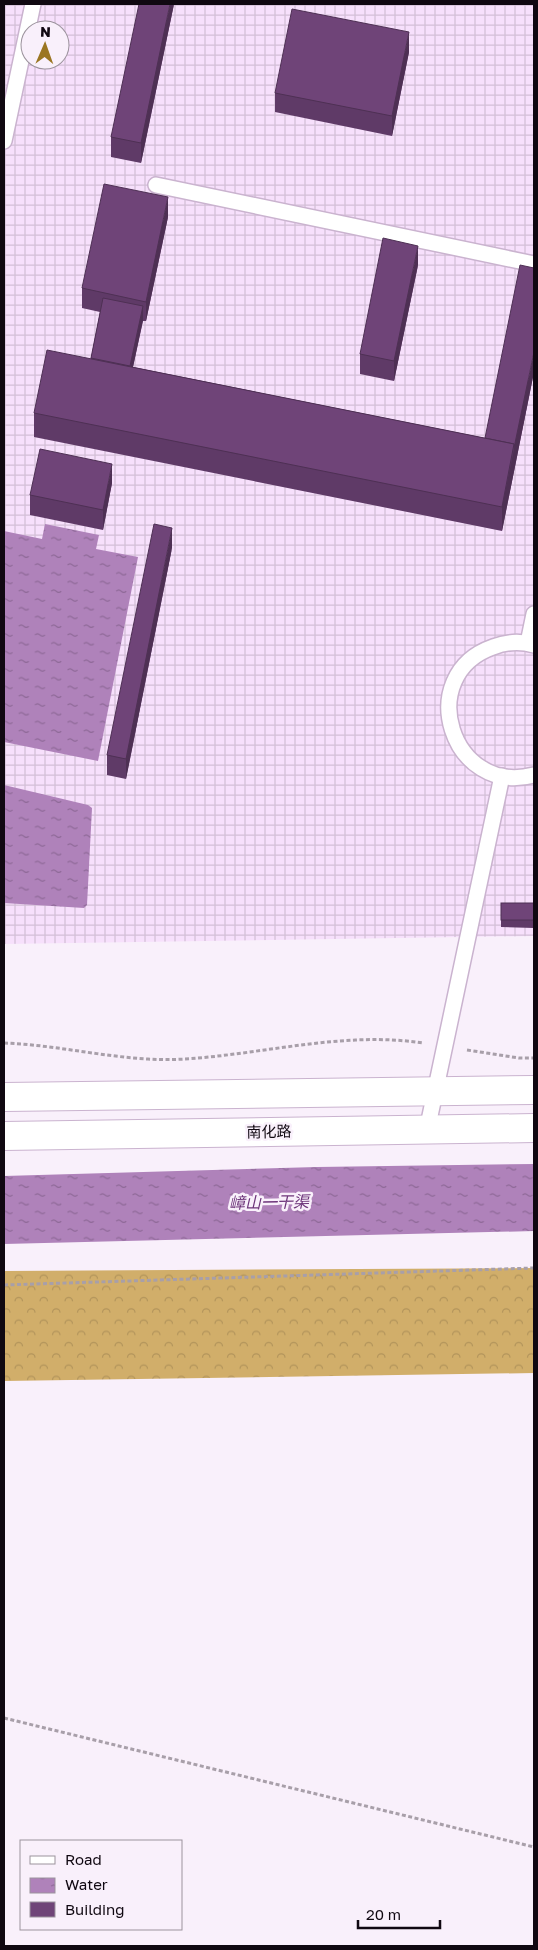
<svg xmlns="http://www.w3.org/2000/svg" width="538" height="1950" viewBox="0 0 538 1950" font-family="'Golos Text','Noto Sans SC',sans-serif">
<defs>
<pattern id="industrial-grid" width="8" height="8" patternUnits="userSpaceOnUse" patternTransform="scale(1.25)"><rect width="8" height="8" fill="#f7e0fc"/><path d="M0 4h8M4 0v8" fill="none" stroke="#d3bfd7"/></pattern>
<pattern id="forest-crowns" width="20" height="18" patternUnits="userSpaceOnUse" patternTransform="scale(1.25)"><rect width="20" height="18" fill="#d1ae6a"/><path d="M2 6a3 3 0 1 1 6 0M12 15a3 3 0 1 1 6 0" fill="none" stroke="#b2945b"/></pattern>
<pattern id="water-ripples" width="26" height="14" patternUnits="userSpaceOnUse" patternTransform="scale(1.25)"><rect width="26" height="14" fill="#af82ba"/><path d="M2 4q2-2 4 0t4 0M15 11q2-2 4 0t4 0" fill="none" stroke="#8d6896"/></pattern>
</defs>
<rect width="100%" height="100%" fill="#f9f0fb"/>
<path fill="url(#industrial-grid)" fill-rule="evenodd" d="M4 4H534V936L4 944ZM30 30H60V60H30Z"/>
<path fill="url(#forest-crowns)" d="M534 1268V1373L4 1381V1271Z"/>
<g fill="url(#water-ripples)">
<path d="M45 524 99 535 96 549 138 557 98 761 4 742V531L42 539Z"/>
<path d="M4 785 88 805 92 808 87 905 84 908 4 903Z"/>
<path d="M534 1164V1231L4 1244V1176L317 1167Z"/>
</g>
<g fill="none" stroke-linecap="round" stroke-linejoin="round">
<defs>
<g id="service">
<path d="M4 141 33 4"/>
<path d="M156 185 534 264"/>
<path d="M528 643 534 614"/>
<path d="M534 645C521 641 506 642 493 647 413 675 451 797 534 775"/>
<path d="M427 1130 502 776"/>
</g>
<g id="secondary">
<path d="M4 1097 534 1090"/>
<path d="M4 1136 534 1128"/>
</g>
</defs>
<use href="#service" stroke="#cab3cf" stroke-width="18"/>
<use href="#secondary" stroke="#cab3cf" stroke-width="30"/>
<g stroke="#a89fa9" stroke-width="3" stroke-dasharray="4 2.5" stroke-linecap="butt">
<path d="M4 1043C64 1045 124 1063 185 1059 265 1054 343 1031 423 1043"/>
<path d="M467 1050 519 1058H534"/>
<path d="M4 1285 534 1268"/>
<path d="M4 1718 534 1847"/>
</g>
<use href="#service" stroke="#fff" stroke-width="15"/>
<use href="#secondary" stroke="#fff" stroke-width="28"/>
</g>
<g fill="#5f3a67">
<path d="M174 4 141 163 111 157V137Z"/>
<path d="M409 52 392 136 275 112V93Z"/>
<path d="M168 217 146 321H143L133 367 485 438 534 372 502 531 34 437V413L91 358 100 312 82 308V288Z"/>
<path d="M418 265 394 381 360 374V354Z"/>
<path d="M112 483 103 530 30 515V495Z"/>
<path d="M172 548 126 779 107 775V755Z"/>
<path d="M534 903V928L501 927V920Z"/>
</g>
<g fill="#4e3054">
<path d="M170 4H174L141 163V143Z"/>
<path d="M409 32V52L392 136V116Z"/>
<path d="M168 197V217L146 321V302Z"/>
<path d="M418 246V265L394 381V361Z"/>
<path d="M143 306V320L128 390V376Z"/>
<path d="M534 352V372L502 531V507Z"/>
<path d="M112 464V483L103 530V510Z"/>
<path d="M172 528V548L126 779V759Z"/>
</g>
<g fill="#6f4478" stroke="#4e3054">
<path d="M139 4H170L141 143 111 137Z"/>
<path d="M292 9 409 32 392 116 275 93Z"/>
<path d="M104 184 168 197 146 302 82 288Z"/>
<path d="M383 238 418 246 394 361 360 354Z"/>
<path d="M520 265 534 268V352L514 448V444L485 438Z"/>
<path d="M103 298 143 306 130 366 91 358Z"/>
<path d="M47 350 514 444 502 507 34 413Z"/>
<path d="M40 449 112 464 103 510 30 495Z"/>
<path d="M154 524 172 528 126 759 107 755Z"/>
<rect x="501" y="903" width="33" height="17"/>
</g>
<g text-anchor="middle" stroke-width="5" stroke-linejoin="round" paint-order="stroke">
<g font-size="15" fill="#100811" stroke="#f9f0fb">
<text transform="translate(269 1132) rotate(-1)" y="5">南化路</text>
</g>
<g font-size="16" font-style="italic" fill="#6d347a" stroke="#f9f0fb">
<text transform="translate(269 1202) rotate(-1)" y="6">嶂山一干渠</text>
</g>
</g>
<rect width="538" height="1950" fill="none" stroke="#100811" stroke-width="10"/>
<rect x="20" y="1840" width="162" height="90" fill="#f9f0fb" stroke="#9c939d"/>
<rect x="30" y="1856" width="25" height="8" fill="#ffffff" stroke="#9c939d"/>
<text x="65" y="1865" font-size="15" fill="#100811">Road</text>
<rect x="30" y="1878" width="25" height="15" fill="url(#water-ripples)" stroke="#9c939d"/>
<text x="65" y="1890" font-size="15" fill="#100811">Water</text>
<rect x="30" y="1902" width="25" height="15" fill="#6f4478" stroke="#9c939d"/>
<text x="65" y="1915" font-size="15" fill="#100811">Building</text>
<g transform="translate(45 45) rotate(2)"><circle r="24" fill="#f9f0fb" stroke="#9c939d"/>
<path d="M0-4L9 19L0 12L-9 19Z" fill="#9b7622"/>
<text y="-8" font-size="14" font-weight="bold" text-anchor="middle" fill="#100811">N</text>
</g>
<path d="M358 1920v8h82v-8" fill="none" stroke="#100811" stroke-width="2.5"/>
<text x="366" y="1920" font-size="15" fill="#100811" stroke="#f9f0fb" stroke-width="4" paint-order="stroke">20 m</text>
</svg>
